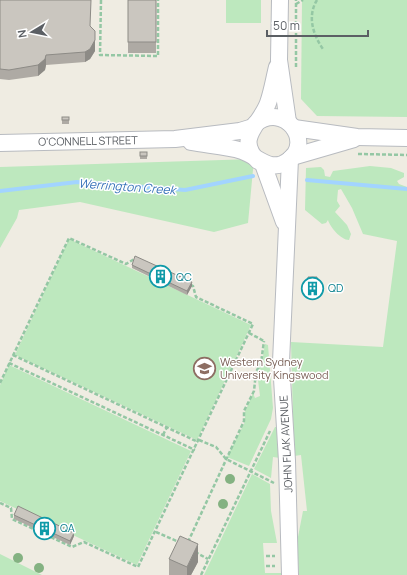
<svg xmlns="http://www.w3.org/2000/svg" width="407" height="575" font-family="Manrope,sans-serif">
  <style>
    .green { fill: #bde8be }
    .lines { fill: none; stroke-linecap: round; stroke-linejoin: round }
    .stream { stroke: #a2d4ff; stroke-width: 4 }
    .minor-casing { stroke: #b8bbc0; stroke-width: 18 }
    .path { stroke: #94c7a4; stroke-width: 2.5; stroke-dasharray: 4 2; stroke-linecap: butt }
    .minor { stroke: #fff; stroke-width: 16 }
    .tree { fill: #84b282 }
    .wall { fill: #aeaaa4 }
    .shaded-wall { fill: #8d8b86 }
    .building { fill: #cac6bf; stroke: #8d8b86 }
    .labels { text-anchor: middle; stroke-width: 3; stroke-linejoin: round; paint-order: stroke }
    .street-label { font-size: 11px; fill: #5b5f64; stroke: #fff }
    .culture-label { font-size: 11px; fill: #0d838f; stroke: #fff; text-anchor: start }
    .education-label { font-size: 11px; fill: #785e54; stroke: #fff; text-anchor: start }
    .water-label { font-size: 12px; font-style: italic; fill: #3773b9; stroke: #fff }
  </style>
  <rect width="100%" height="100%" fill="#efece2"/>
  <!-- green -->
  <g class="green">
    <rect x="226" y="0" width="35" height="23"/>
    <polygon points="302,0 407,0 407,117 317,116 301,99"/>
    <polygon points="254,159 248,223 214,232 80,202 19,210 17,218 0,248 0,167"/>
    <path d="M370 166 391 168 404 173V177L397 181 399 184 407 187V575H299L297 542 303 511H307L301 455 294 456 291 342 383 347 397 241 363 234 352 208 341 189 338 190 337 201 340 206 335 212 347 225 351 234 349 240C341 240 330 227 328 220L326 223 322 224 305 210 306 168 321 167 324 170 325 176 330 177 333 171Z"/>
    <polygon points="69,239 251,325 197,440 15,355"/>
    <polygon points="265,344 268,345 273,408 271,419 249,466 227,457 245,422 245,412 253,393 255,398 260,396 257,372 262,363"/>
    <polygon points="9,365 191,451 137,565 0,501 0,385"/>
    <polygon points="275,427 279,427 280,458 273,457 271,478 254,469"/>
    <polygon points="252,474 270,484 271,511 277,543 263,543 265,573 283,573 283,575 204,575"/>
    <polygon points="0,554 42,575 0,575"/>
  </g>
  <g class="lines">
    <!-- stream -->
    <g class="stream">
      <polyline points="307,180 407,189"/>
      <polyline points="0,191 77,182 185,190 253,176"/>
    </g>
    <defs>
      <g id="minor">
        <polyline points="280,0 279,60 288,122"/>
        <polyline points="294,128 357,137 407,138"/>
        <path d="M191 142C206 145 228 146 242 151 259 157 271 174 289 160 314 141 284 101 255 124"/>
        <polyline points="0,143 175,139 240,131 253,127"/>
        <polyline points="292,157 354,139"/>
        <polyline points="290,159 281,362 287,461 290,575"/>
        <path d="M258 161C235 138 260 125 268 103 272 92 274 79 277 67"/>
        <polyline points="263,164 284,222"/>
      </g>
    </defs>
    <!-- minor casing -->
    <use href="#minor" class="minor-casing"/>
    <!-- path -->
    <g class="path">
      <polyline points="101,0 100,55 158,56 158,0"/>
      <path d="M317 0C307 16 313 35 323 49"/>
      <polyline points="296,4 303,0"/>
      <polyline points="296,67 296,0"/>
      <polyline points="358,154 407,155"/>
      <polyline points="249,333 264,341"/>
      <polyline points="13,355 198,442"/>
      <polyline points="9,363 195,450"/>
      <polyline points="0,383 69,238 126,264 136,258"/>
      <polyline points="163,435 167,427"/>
      <polyline points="199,440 216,447 226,459 274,483"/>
      <polyline points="0,503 11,508 12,519 72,547 84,542 138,567 253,324 196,297 193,286 189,284"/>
      <polyline points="156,532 179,542"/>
      <polyline points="188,542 244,421 244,411 254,391 256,372 261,363 264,341"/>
      <polyline points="195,552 208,559"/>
      <polyline points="266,556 275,556"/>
      <polyline points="266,566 275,566"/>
      <polyline points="201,575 270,431"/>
    </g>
    <!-- minor -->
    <use href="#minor" class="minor"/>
  </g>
  <!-- trees -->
  <g class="tree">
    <circle cx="230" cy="479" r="5"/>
    <circle cx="223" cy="504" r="5"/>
    <circle cx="18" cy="558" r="5"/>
    <circle cx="39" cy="568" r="5"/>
  </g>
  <!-- wall -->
  <g class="wall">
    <polygon points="0,0 90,26 95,41 95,51 90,59 85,62 46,65 45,70 38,76 9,80 0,79"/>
    <rect x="128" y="0" width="28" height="53"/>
    <rect x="62" y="117" width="7" height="7"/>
    <rect x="140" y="152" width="7" height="7"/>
    <polygon points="132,265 192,286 187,295 132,268"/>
    <polygon points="308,277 317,277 316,296 308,295"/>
    <polygon points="14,515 74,536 70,545 14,519"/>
    <polygon points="169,559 198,562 191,575 169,575"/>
  </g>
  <!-- shaded-wall -->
  <g class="shaded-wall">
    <polygon points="95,31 95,51 90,59 85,62 85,52"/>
    <polygon points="46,55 46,65 45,70 38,76 38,65"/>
    <polygon points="192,282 192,286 187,295 187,291"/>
    <polygon points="74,533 74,536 70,545 70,541"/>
    <polygon points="198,544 198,562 191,575 187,575 187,567"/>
  </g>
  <!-- building -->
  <g class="building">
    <polygon points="0,0 91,0 90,26 95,31 95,40 90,49 85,52 46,55 45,59 38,65 9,70 0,69"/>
    <rect x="128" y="0" width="28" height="42"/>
    <rect x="62" y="117" width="7" height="3"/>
    <rect x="140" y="152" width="7" height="4"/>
    <polygon points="135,256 192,282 187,291 132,265"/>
    <polygon points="308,277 317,277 316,292 308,292"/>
    <polygon points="18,506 74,533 70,541 14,515"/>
    <polygon points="180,536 198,544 187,567 169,559"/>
  </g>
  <!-- icons -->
  <defs>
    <symbol id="building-ring" viewBox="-11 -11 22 22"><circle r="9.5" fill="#fff" stroke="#0f9aa8" stroke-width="1.5"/><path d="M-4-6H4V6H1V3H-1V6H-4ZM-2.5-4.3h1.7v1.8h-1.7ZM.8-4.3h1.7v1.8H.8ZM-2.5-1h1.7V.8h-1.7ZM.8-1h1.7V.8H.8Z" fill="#0f9aa8"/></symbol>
    <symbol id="university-ring" viewBox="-11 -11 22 22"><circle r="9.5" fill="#fff" stroke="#8d6e63" stroke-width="1.5"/><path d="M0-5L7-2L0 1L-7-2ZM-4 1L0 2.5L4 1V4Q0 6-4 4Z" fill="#8d6e63"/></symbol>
  </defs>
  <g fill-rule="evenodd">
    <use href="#building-ring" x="148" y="264" width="25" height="25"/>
    <use href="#building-ring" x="300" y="276" width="25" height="25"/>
    <use href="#university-ring" x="192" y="356" width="25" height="25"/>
    <use href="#building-ring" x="32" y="516" width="25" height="25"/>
  </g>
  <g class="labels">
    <!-- street labels -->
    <g class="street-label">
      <text transform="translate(88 141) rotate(-1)" y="4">O'CONNELL STREET</text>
      <text transform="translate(286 444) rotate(-93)" y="4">JOHN FLAK AVENUE</text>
    </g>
    <!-- culture labels -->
    <g class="culture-label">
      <text x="176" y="281">QC</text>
      <text x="328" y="292">QD</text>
      <text x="60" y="532">QA</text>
    </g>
    <!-- education labels -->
    <g class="education-label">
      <text x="220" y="366">Western Sydney<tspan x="220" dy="13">University Kingswood</tspan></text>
    </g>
    <!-- water labels -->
    <g class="water-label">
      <text transform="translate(127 187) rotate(4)" y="4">Werrington Creek</text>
    </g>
  </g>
  <!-- north arrow -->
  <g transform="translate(32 32) rotate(260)" stroke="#ffffff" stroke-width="3" paint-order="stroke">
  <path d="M0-3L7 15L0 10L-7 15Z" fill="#5b5f64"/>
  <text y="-6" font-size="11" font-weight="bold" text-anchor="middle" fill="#5b5f64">N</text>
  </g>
  <!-- scale -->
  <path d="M267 30v6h101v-6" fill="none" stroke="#5b5f64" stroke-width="2"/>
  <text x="273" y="30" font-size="12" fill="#5b5f64" stroke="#ffffff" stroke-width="3" paint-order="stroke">50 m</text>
</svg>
